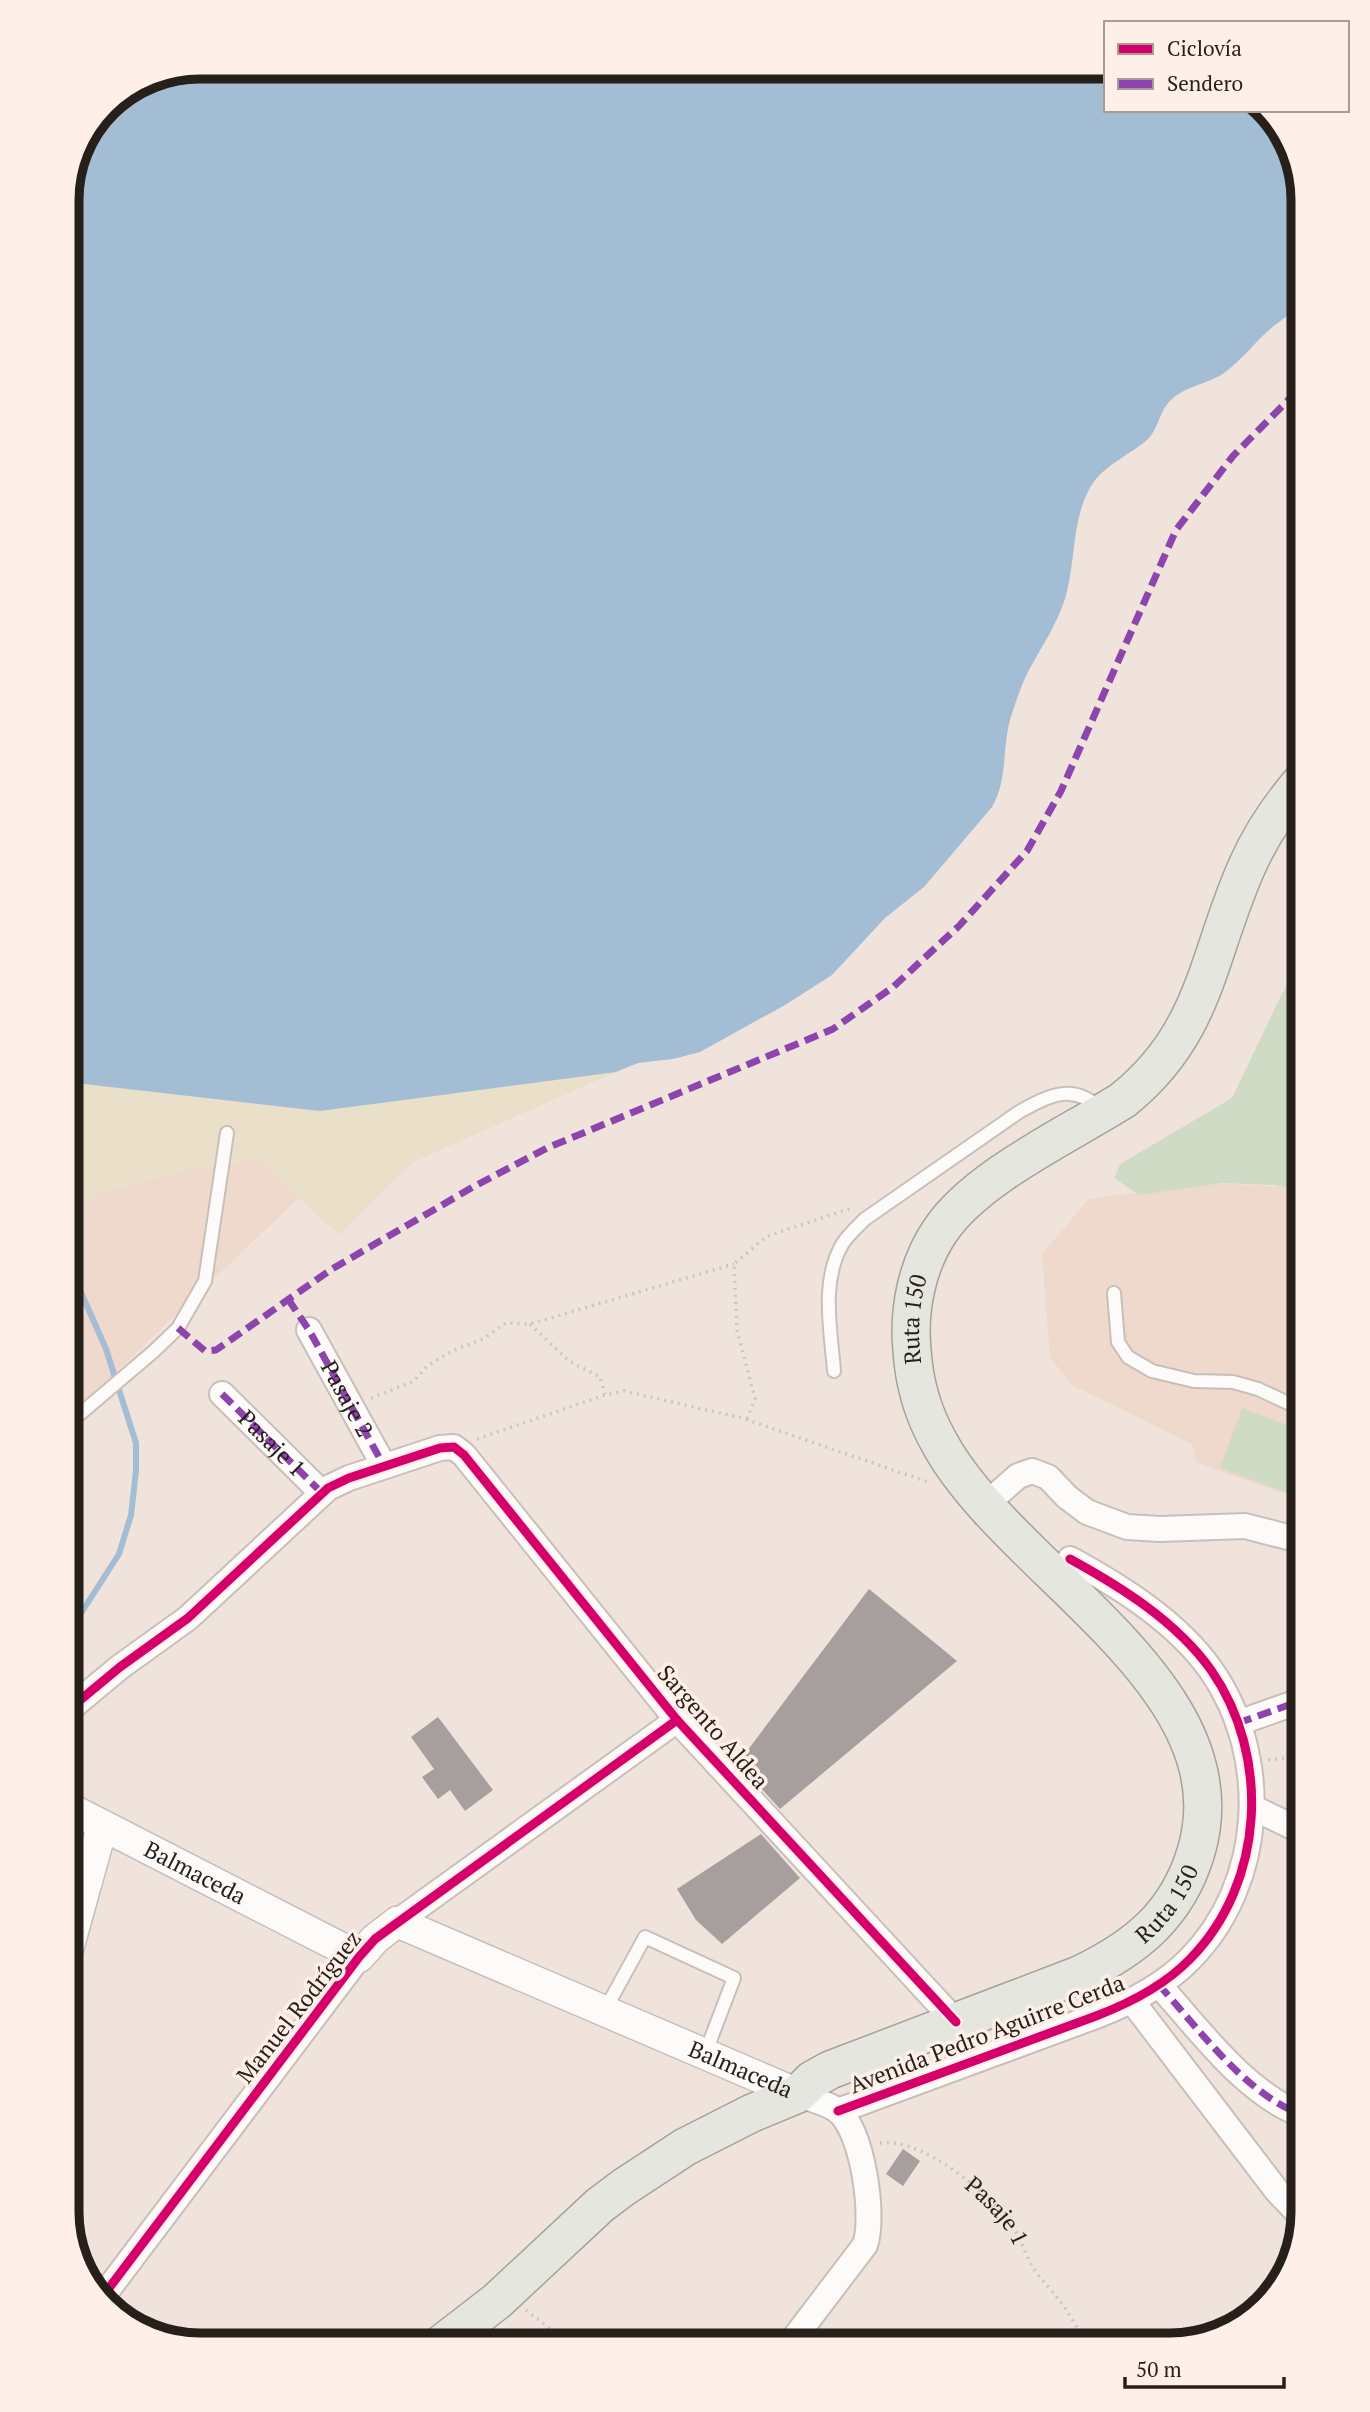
<svg xmlns="http://www.w3.org/2000/svg" width="1370" height="2412" font-family="'PT Serif',serif">
  <style>
    .built { fill: #efd8cc }
    .green { fill: #cfdbc5 }
    .sand { fill: #eadfc8 }
    .water { fill: #a3bdd5 }
    .lines { fill: none; stroke-linecap: round; stroke-linejoin: round }
    .stream { stroke: #a3bdd5; stroke-width: 6 }
    .building { fill: #a79e9e }
    .service-casing { stroke: #c9bfb9; stroke-width: 16 }
    .minor-casing { stroke: #c9bfb9; stroke-width: 28 }
    .tertiary-casing { stroke: #c9bfb9; stroke-width: 33 }
    .primary-casing { stroke: #a4a397; stroke-width: 40 }
    .path { stroke: #cac6c4; stroke-width: 3.5; stroke-dasharray: 2 5; stroke-linecap: butt }
    .service { stroke: #fdfbfa; stroke-width: 12 }
    .minor { stroke: #fdfbfa; stroke-width: 24 }
    .tertiary { stroke: #fdfbfa; stroke-width: 30 }
    .primary { stroke: #e6e6e1; stroke-width: 37 }
    .quiet { stroke: #8e44ad; stroke-width: 7; stroke-dasharray: 14 7; stroke-linecap: butt }
    .cycleway-casing { stroke: #fef0e8; stroke-width: 13 }
    .cycleway { stroke: #d6006c; stroke-width: 9 }
    .labels { text-anchor: middle; stroke-width: 7; stroke-linejoin: round; paint-order: stroke }
    .street-label { font-size: 23px; fill: #271f1a; stroke: #fef0e8 }
    .rim { fill: none; stroke: #271f1a; stroke-width: 9 }
  </style>
  <rect width="100%" height="100%" fill="#f0e3dc"/>
  <!-- built -->
  <g class="built">
    <polygon points="616,1072 333,1165 67,1419 67,1082 320,1111"/>
    <polygon points="1208,1183 1297,1187 1303,1193 1303,1500 1197,1463 1192,1444 1072,1385 1050,1357 1042,1254 1089,1199"/>
  </g>
  <!-- green -->
  <g class="green">
    <polygon points="1303,950 1303,1192 1275,1185 1222,1183 1139,1195 1114,1178 1120,1164 1232,1098"/>
    <polygon points="1242,1408 1303,1431 1303,1499 1220,1468"/>
  </g>
  <!-- sand -->
  <polygon class="sand" points="616,1072 413,1162 339,1235 258,1160 186,1171 103,1193 67,1215 67,1082 320,1111"/>
  <!-- water -->
  <path class="water" d="M200 67H1106V110H1262L1293 149 1303 200V303C1293 312 1281 320 1270 329 1254 343 1242 360 1224 373 1207 385 1183 386 1169 402 1159 413 1158 429 1148 439 1130 455 1104 465 1091 486 1071 520 1076 563 1065 599 1056 626 1042 646 1029 670 1021 685 1015 704 1010 720 1002 749 1008 779 992 807L924 887 885 918 832 975 785 1005 700 1052 673 1059 638 1063 616 1072 320 1111 67 1082V192L106 105 149 77Z"/>
  <g class="lines">
    <!-- stream -->
    <polyline class="stream" points="67,1635 119,1554 131,1515 136,1471 136,1443 106,1349 80,1290 67,1273"/>
  </g>
  <!-- building -->
  <g class="building">
    <polygon points="869,1589 957,1661 780,1809 738,1763"/>
    <polygon points="438,1717 493,1790 465,1811 450,1790 438,1799 422,1777 434,1769 411,1737"/>
    <polygon points="761,1834 800,1878 722,1944 696,1920 677,1889"/>
    <polygon points="903,2149 920,2161 903,2186 886,2174"/>
  </g>
  <g class="lines">
    <defs>
      <g id="service">
        <polyline points="1114,1293 1118,1342 1128,1357 1152,1371 1194,1381 1233,1382 1258,1389 1303,1410"/>
        <path d="M834 1371C831 1330 820 1281 843 1243 849 1234 858 1226 865 1219L1019 1112C1050 1095 1073 1082 1102 1110"/>
        <polyline points="67,1425 153,1352 178,1328 205,1281 227,1133"/>
        <polyline points="605,2010 645,1937 734,1978 705,2054"/>
      </g>
      <g id="minor">
        <polyline points="309,1330 384,1466"/>
        <polyline points="222,1394 322,1493"/>
        <polyline points="984,1506 1018,1476 1032,1471 1048,1477 1067,1497 1087,1512 1127,1527 1160,1529 1245,1526 1303,1541"/>
        <polyline points="67,1711 120,1667 188,1618 328,1488 349,1478 440,1448 454,1447 464,1455 677,1720 956,2022"/>
        <polyline points="1238,1723 1303,1700"/>
        <polyline points="1252,1807 1303,1832"/>
        <polyline points="397,1922 677,1720"/>
        <path d="M1159 1985C1199 2029 1246 2095 1303 2115"/>
        <polyline points="1132,2001 1277,2191 1303,2218"/>
        <path d="M838 2111 1096 2016C1130 2003 1164 1986 1190 1959 1265 1883 1271 1756 1211 1670 1176 1621 1121 1587 1070 1559"/>
        <polyline points="103,2296 359,1957"/>
        <path d="M789 2345 865 2245C875 2217 863 2131 838 2111 828 2103 810 2099 798 2094"/>
      </g>
      <g id="tertiary">
        <path id="s2" d="M67 1807 359 1957 375 1939 397 1922 798 2094"/>
        <polyline points="67,1953 102,1827"/>
      </g>
      <g id="primary">
        <path id="s3" d="M440 2345 497 2301 600 2205 624 2187 685 2147 752 2113 798 2094 812 2080 830 2070 1079 1975C1136 1948 1177 1915 1196 1852 1246 1685 1008 1571 939 1442 923 1414 914 1382 912 1350 908 1310 917 1265 940 1231 976 1177 1068 1135 1123 1100 1207 1033 1207 954 1248 864 1262 833 1281 805 1303 780"/>
      </g>
    </defs>
    <!-- service casing -->
    <use href="#service" class="service-casing"/>
    <!-- minor casing -->
    <use href="#minor" class="minor-casing"/>
    <!-- tertiary casing -->
    <use href="#tertiary" class="tertiary-casing"/>
    <!-- primary casing -->
    <use href="#primary" class="primary-casing"/>
    <!-- path -->
    <g class="path">
      <polyline points="530,1324 569,1361 600,1377 605,1394"/>
      <polyline points="371,1398 414,1381 427,1366 452,1351 483,1339 506,1323 530,1324 734,1264"/>
      <polyline points="747,1419 755,1399 737,1330 734,1264 767,1236 852,1208"/>
      <polyline points="477,1439 605,1395 624,1391 742,1418 931,1483"/>
      <polyline points="1268,1760 1303,1756"/>
      <path id="s1" d="M880 2143C922 2137 991 2194 1013 2227 1021 2239 1025 2253 1032 2266 1040 2279 1053 2291 1062 2304 1072 2317 1079 2332 1088 2345"/>
      <polyline points="526,2310 571,2345"/>
    </g>
    <!-- service -->
    <use href="#service" class="service"/>
    <!-- minor -->
    <use href="#minor" class="minor"/>
    <!-- tertiary -->
    <use href="#tertiary" class="tertiary"/>
    <!-- primary -->
    <use href="#primary" class="primary"/>
    <!-- quiet -->
    <g class="quiet">
      <path id="s4" d="M288 1299 309 1330 384 1466"/>
      <polyline points="178,1328 205,1351 216,1350 332,1269 473,1187 547,1148 833,1029 892,988 959,926 1027,851 1061,791 1176,530 1233,456 1303,385"/>
      <path id="s5" d="M222 1394 322 1493"/>
      <polyline points="1238,1723 1303,1700"/>
      <path d="M1159 1985C1199 2029 1246 2095 1303 2115"/>
    </g>
    <defs>
      <g id="cycleway">
        <polyline points="67,1711 120,1667 188,1618 328,1488 349,1478 440,1448 454,1447 464,1455 677,1720 956,2022"/>
        <path d="M838 2111 1096 2016C1130 2003 1164 1986 1190 1959 1265 1883 1271 1756 1211 1670 1176 1621 1121 1587 1070 1559"/>
        <polyline points="103,2296 359,1957 375,1939 677,1720"/>
      </g>
    </defs>
    <!-- cycleway casing -->
    <use href="#cycleway" class="cycleway-casing"/>
    <!-- cycleway -->
    <use href="#cycleway" class="cycleway"/>
  </g>
  <g class="labels">
    <!-- street labels -->
    <g class="street-label">
      <text dy="8" stroke="none"><textPath href="#s3" startOffset="1556">Ruta 150</textPath></text>
      <text dy="8" stroke="none"><textPath href="#s4" startOffset="116">Pasaje 2</textPath></text>
      <text dy="8" stroke="none"><textPath href="#s5" startOffset="70">Pasaje 1</textPath></text>
      <text transform="translate(713 1727) rotate(49)" y="8">Sargento Aldea</text>
      <text dy="8" stroke="none"><textPath href="#s2" startOffset="144">Balmaceda</textPath></text>
      <text dy="8" stroke="none"><textPath href="#s3" startOffset="863">Ruta 150</textPath></text>
      <text transform="translate(299 2007) rotate(-52)" y="8">Manuel Rodríguez</text>
      <text transform="translate(987 2034) rotate(-21)" y="8">Avenida Pedro Aguirre Cerda</text>
      <text dy="8" stroke="none"><textPath href="#s2" startOffset="754">Balmaceda</textPath></text>
      <text dy="8" stroke="none"><textPath href="#s1" startOffset="140">Pasaje 1</textPath></text>
    </g>
  </g>
  <!-- crop -->
  <path d="M0 0H1370V2412H0ZM200 79H1170A121 121 0 0 1 1291 200V2212A121 121 0 0 1 1170 2333H200A121 121 0 0 1 79 2212V200A121 121 0 0 1 200 79Z" fill="#fef0e8" fill-rule="evenodd"/>
  <path class="rim" d="M200 79H1170A121 121 0 0 1 1291 200V2212A121 121 0 0 1 1170 2333H200A121 121 0 0 1 79 2212V200A121 121 0 0 1 200 79Z"/>
  <!-- legend -->
  <rect x="1104" y="21" width="245" height="91" fill="#fef0e8" stroke="#a89c96" stroke-width="2"/>
  <rect x="1118" y="44" width="35" height="10" fill="#d6006c" stroke="#a89c96" stroke-width="2"/>
  <text x="1167" y="56" font-size="21" fill="#271f1a">Ciclovía</text>
  <rect x="1118" y="79" width="35" height="10" fill="#8e44ad" stroke="#a89c96" stroke-width="2"/>
  <text x="1167" y="91" font-size="21" fill="#271f1a">Sendero</text>
  <!-- scale -->
  <path d="M1125 2377v10h159v-10" fill="none" stroke="#271f1a" stroke-width="3.5"/>
  <text x="1136" y="2377" font-size="21" fill="#271f1a" stroke="#fef0e8" stroke-width="5" paint-order="stroke">50 m</text>
</svg>
